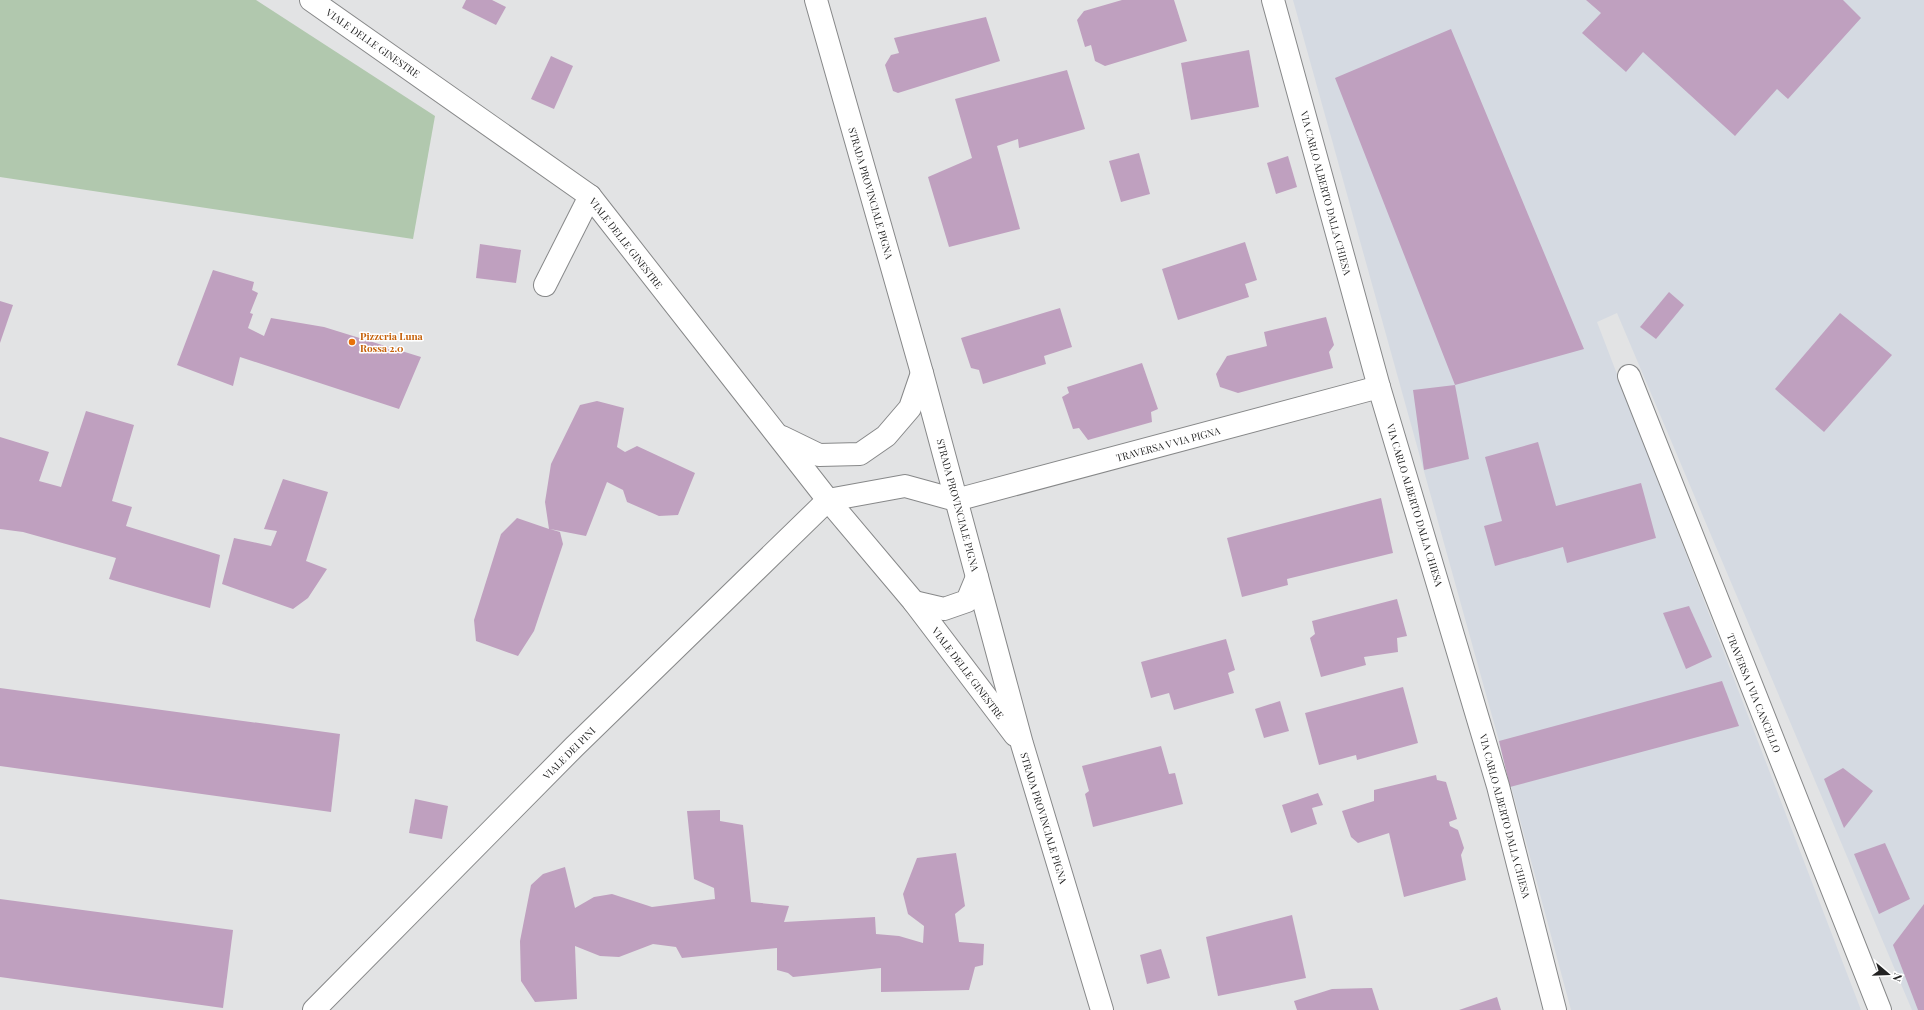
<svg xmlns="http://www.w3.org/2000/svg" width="1924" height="1010" font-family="'Playfair Display',serif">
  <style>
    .built { fill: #d5dae2 }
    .green { fill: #b1c8ae }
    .building { fill: #bfa0bf }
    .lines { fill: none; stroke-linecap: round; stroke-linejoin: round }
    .street-casing { stroke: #878889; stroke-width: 24 }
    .street { stroke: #fff; stroke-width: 22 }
    .food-dot { fill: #e8710a; stroke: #fff; stroke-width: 1.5 }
    .labels { text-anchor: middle; stroke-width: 3; stroke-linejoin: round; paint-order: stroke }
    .street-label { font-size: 10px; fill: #232323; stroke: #fff }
    .food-label { font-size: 10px; font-weight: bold; fill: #c56008; stroke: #fff; text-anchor: start }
  </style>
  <rect width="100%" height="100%" fill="#e2e3e4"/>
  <!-- built -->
  <polygon class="built" points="1293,0 1924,0 1924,1010 1912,1010 1617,313 1597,322 1861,1010 1571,1010 1499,741"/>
  <!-- green -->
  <polygon class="green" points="0,0 256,0 435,116 413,239 0,177"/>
  <!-- building -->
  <g class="building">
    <polygon points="466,0 492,0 506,7 496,25 462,8"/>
    <polygon points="1122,0 1174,0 1187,41 1105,66 1095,61 1091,45 1085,47 1077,20 1084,11"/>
    <polygon points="1586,0 1843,0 1861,18 1788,99 1777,89 1735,136 1643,52 1626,72 1582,33 1601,13"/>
    <polygon points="986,17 1000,61 898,93 893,91 885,65 891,55 899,53 894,38"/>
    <polygon points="1451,29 1584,349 1455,385 1469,459 1424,470 1413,390 1455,385 1335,78"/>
    <polygon points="1249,50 1259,107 1191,120 1181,63"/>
    <polygon points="551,56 573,66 554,109 531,99"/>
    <polygon points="1067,70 1085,129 1019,148 1018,139 997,146 1020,229 949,247 928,177 972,158 955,99"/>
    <polygon points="1139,153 1150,194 1121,202 1109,161"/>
    <polygon points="1288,156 1297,187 1276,194 1267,163"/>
    <polygon points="1245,242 1257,280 1245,284 1249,297 1178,320 1162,269"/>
    <polygon points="480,244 521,250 516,283 476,278"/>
    <polygon points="213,270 254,282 252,290 258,293 250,313 253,314 248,328 264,336 271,318 324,327 421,357 399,409 240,357 233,386 177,365"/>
    <polygon points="1669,292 1684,305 1656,339 1640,327"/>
    <polygon points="0,301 13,305 0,343"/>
    <polygon points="1060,308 1072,347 1044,356 1046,364 983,384 979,370 971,368 961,338"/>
    <polygon points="1840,313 1892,355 1824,432 1775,389"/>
    <polygon points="1326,317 1334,345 1329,352 1333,368 1238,393 1220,387 1216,374 1227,356 1267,346 1264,332"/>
    <polygon points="1142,363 1158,409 1151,412 1152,422 1088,440 1079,428 1073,429 1062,397 1069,393 1067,387"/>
    <polygon points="597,401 624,408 617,447 625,452 637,446 695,473 678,515 659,516 627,502 623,490 607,482 586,536 550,529 560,532 563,544 534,631 518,656 476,641 474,620 501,534 517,518 549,529 545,502 551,464 580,405"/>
    <polygon points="86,411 134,425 112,501 132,507 126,526 220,555 210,608 109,579 116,558 23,532 0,529 0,437 49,452 39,481 61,487"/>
    <polygon points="1538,442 1556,506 1641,483 1656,538 1567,563 1563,547 1495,566 1484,526 1502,521 1485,457"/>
    <polygon points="283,479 328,492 306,561 327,569 308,598 293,609 222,584 234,538 271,546 277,531 264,529"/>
    <polygon points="1381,498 1393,553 1287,579 1288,585 1242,597 1227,538"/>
    <polygon points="1397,599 1407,636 1397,638 1398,652 1364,657 1366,665 1321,677 1310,638 1315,634 1312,621"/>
    <polygon points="1689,606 1712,657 1686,669 1663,613"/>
    <polygon points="1226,639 1235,670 1228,673 1234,693 1174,710 1169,693 1151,698 1141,662"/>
    <polygon points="1722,681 1739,726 1510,787 1499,741"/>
    <polygon points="1403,687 1418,743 1357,760 1356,755 1319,765 1305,713"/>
    <polygon points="0,688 340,734 331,812 0,766"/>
    <polygon points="1280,701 1289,731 1264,738 1255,709"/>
    <polygon points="1161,746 1169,774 1175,773 1183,804 1093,827 1085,794 1089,791 1082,766"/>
    <polygon points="1843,768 1873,791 1844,828 1824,779"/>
    <polygon points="1436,775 1437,780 1446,782 1457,819 1449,822 1450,826 1458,830 1464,848 1461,855 1466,880 1404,897 1389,833 1358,843 1351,837 1342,811 1374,801 1374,790"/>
    <polygon points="1318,793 1323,805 1312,808 1317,824 1291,833 1282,805"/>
    <polygon points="415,799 448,806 442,839 409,833"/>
    <polygon points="720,810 720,821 743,825 751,902 789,906 784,922 875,917 876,934 899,936 923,943 924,926 908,914 903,894 917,858 956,853 965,906 955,914 959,942 984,944 983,965 975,967 969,990 881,992 881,968 793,977 788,973 777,970 777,948 682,958 676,947 653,944 619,957 600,956 575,946 577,999 535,1002 521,981 520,941 531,885 543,874 565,867 575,908 594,897 612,894 652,907 715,899 714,888 694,879 687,811"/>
    <polygon points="1885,843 1910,899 1879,914 1854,854"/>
    <polygon points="0,899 233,930 223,1008 0,977"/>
    <polygon points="1924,904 1924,1010 1918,1010 1893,945"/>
    <polygon points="1292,915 1306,978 1218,996 1206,937"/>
    <polygon points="1161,949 1170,978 1147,984 1140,955"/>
    <polygon points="1372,988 1379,1010 1297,1010 1294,1001 1332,989"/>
    <polygon points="1497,997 1501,1010 1459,1010"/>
  </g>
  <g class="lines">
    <defs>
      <g id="street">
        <polyline points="311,0 590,196 828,500 914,602 1015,735"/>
        <polyline points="816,0 922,373 1022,744 1102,1010"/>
        <polyline points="1273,0 1379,387 1498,786 1555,1010"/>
        <polyline points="545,285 590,196"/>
        <polyline points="1629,376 1880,1010"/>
        <polyline points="782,437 819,455 860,454 886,436 910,408 922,373"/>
        <polyline points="828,500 905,486 956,500"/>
        <polyline points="956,500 1379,387"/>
        <polyline points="914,602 944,609 967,601 977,577"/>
        <polyline points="314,1010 574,747 828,500"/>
      </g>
    </defs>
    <!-- street casing -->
    <use href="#street" class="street-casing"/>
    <!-- street -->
    <use href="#street" class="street"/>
  </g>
  <!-- markers -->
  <circle class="food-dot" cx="352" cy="342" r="4"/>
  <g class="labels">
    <!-- street labels -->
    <g class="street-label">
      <text transform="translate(373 43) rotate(35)" y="4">VIALE DELLE GINESTRE</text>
      <text transform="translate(871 193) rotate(74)" y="4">STRADA PROVINCIALE PIGNA</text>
      <text transform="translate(1326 193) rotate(75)" y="4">VIA CARLO ALBERTO DALLA CHIESA</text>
      <text transform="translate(626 243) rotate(52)" y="4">VIALE DELLE GINESTRE</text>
      <text transform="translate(1168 444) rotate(-15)" y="4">TRAVERSA V VIA PIGNA</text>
      <text transform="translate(958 505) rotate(75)" y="4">STRADA PROVINCIALE PIGNA</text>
      <text transform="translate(1415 505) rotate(73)" y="4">VIA CARLO ALBERTO DALLA CHIESA</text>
      <text transform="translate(968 673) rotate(53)" y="4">VIALE DELLE GINESTRE</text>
      <text transform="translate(1754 693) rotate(68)" y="4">TRAVERSA I VIA CANCELLO</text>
      <text transform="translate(569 753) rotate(-45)" y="4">VIALE DEI PINI</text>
      <text transform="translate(1505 816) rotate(75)" y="4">VIA CARLO ALBERTO DALLA CHIESA</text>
      <text transform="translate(1044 818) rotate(73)" y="4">STRADA PROVINCIALE PIGNA</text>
    </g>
    <!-- food labels -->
    <g class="food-label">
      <text x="360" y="340">Pizzeria Luna<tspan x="360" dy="12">Rossa 2.0</tspan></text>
    </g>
  </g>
  <!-- north arrow -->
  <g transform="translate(1888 974) rotate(109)" stroke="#ffffff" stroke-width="3" paint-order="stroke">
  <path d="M0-3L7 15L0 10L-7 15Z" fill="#232323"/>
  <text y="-6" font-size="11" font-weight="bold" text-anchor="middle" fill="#232323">N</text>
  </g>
</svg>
